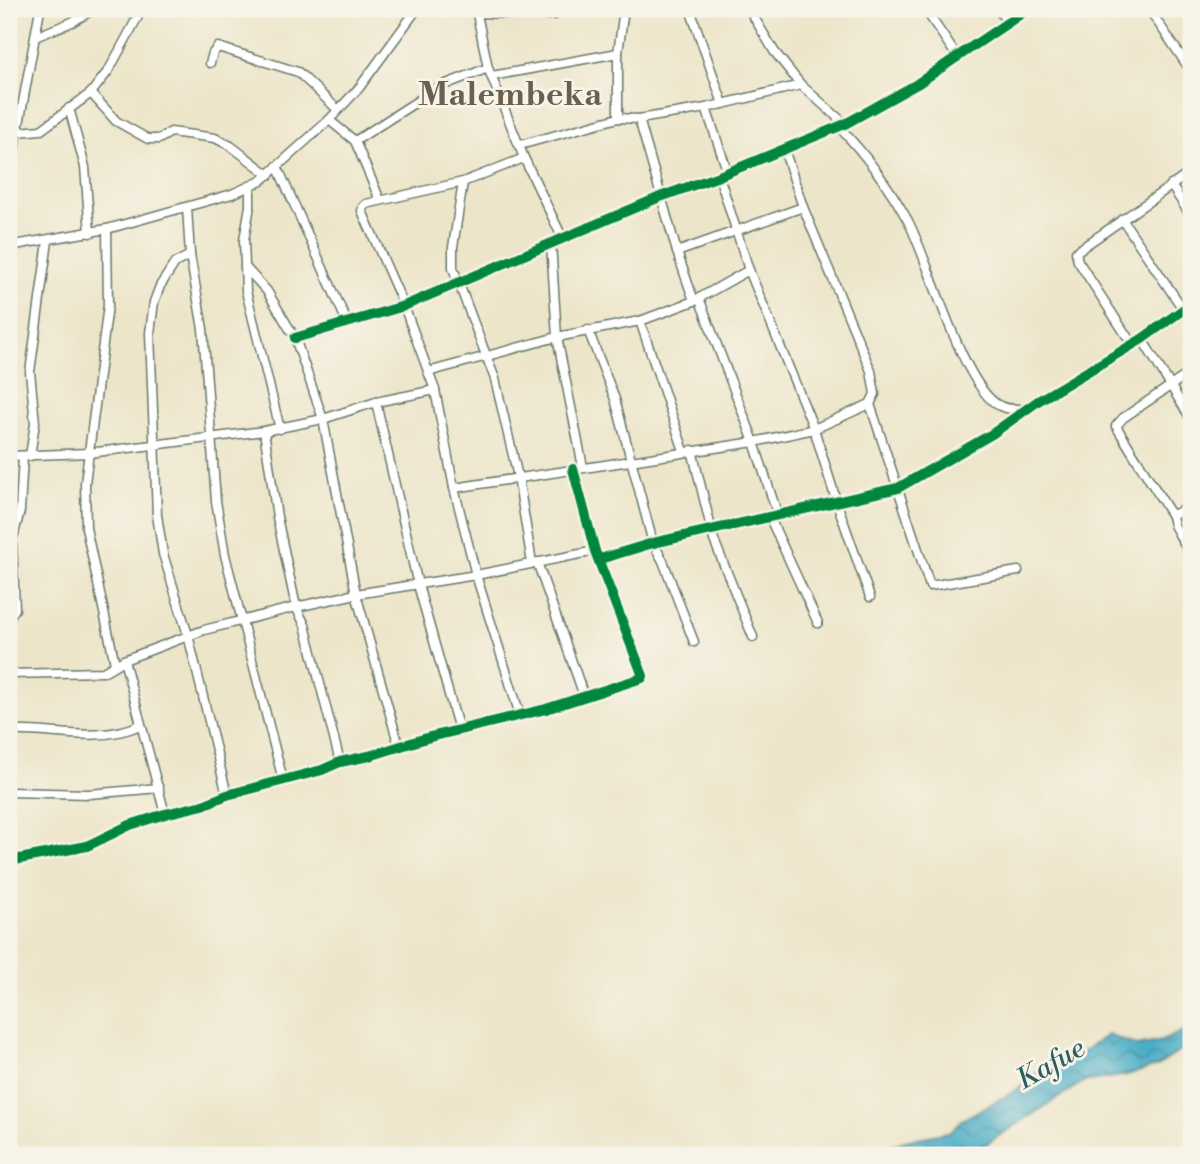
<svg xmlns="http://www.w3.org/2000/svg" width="1200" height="1164" font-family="'Libre Bodoni',serif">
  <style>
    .water { fill: url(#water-waves); stroke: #34757e; stroke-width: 2 }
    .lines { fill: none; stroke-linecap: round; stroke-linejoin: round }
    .street-casing { stroke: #677868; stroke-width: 11 }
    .street { stroke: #fff; stroke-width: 8 }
    .cycleway-casing { stroke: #f7f3e8; stroke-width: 15 }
    .cycleway { stroke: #00873e; stroke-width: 10 }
    .labels { text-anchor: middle; stroke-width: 6; stroke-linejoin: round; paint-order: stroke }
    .water-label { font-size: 28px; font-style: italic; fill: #2b5f60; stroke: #f7f3e8 }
    .district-label { font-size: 33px; font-weight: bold; fill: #69604e; stroke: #f7f3e8 }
  </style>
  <defs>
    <pattern id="water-waves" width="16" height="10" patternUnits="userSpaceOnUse" patternTransform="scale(1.75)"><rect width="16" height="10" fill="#48adc7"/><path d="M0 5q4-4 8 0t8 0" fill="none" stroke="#3b8ea2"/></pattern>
  </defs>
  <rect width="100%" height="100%" fill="#f7f3e8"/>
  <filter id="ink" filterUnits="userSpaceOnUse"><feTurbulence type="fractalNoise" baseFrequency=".0143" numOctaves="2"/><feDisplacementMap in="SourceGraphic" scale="14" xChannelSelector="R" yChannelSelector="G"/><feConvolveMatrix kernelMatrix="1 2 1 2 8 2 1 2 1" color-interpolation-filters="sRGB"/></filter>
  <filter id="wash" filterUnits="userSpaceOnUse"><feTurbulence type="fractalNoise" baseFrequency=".00686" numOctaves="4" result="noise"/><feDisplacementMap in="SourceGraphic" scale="28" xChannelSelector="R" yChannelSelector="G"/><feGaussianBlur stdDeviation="1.57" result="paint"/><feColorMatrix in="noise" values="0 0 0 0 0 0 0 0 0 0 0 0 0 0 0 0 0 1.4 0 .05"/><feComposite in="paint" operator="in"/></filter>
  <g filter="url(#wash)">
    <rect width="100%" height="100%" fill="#ede5c9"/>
    <!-- water -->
    <path class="water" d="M1191 1027V1044L1157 1066 1128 1075 1083 1082 969 1155H878C897 1137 928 1138 952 1131L960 1121 1016 1090 1036 1073 1059 1067 1108 1035 1138 1046 1162 1041Z"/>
  </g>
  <g filter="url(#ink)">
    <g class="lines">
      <defs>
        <g id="street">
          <polyline points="476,9 488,68 524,158 562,237"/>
          <polyline points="690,9 723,104"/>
          <polyline points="749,9 774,51 801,85 845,124"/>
          <polyline points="925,9 958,58"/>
          <polyline points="998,9 1008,23"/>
          <polyline points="1149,9 1191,71"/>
          <polyline points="478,13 554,15"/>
          <polyline points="35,37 72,22 94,9"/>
          <polyline points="210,63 213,53 218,47 298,72 337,109"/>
          <polyline points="492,76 618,53"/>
          <polyline points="91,93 116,121 148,139 159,139 171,132 215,138 231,146 269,175"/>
          <polyline points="69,108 85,167 90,233"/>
          <polyline points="706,108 728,173"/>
          <polyline points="618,118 618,53 624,9"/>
          <polyline points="639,119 677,252 694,301"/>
          <polyline points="329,120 355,141 380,200"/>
          <path d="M838 126C866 155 889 186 908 221 929 260 963 389 1000 406 1008 410 1017 409 1026 409"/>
          <polyline points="18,132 41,130 91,93 109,70 142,9"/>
          <polyline points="355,141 441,86 488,68"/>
          <polyline points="520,145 618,118 639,119 706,108 801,85"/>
          <polyline points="277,166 347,322"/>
          <polyline points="719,176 749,270 814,429 837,503 870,597"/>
          <polyline points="9,179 40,9"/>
          <polyline points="463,182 453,247 453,268 495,379 518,477 532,563"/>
          <polyline points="1171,185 1191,216"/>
          <polyline points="250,186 250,206 244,240 246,291 280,429"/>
          <polyline points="187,207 190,255 203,329 216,501 225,555 283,780"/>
          <polyline points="1122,219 1183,309"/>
          <polyline points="107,229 108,305 85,483 86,528 115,664"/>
          <polyline points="551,243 557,337 583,467"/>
          <polyline points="9,246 107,229 232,194 261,181 329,120 359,88 417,9"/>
          <polyline points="677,252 803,207"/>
          <polyline points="190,255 175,263 160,286 154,302 150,333 157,515 163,554 188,635 227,795"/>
          <polyline points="245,267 267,291 295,338 323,419 356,594 399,746"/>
          <polyline points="699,298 754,442 777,513"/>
          <polyline points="640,321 684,451"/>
          <polyline points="588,330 615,399 653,543 663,561 694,642"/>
          <polyline points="295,338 404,306 660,197 719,176 845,124 917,84 1028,9"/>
          <polyline points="1142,339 1191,419"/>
          <polyline points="1132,344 1078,261 1076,252 1191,172"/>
          <polyline points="428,372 557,337 640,321 694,301 749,270"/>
          <polyline points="376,402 418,585 459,730"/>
          <polyline points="870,404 930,586 1018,571"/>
          <polyline points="264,431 277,517 296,607 305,625 340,762"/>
          <polyline points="692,450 714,540 753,637"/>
          <polyline points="9,456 89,453 264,431 323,419 376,402 435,390"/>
          <polyline points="30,456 35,423 30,372 48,241"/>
          <polyline points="454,488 754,442 814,429 870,404 875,394 871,371 803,207 784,149"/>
          <polyline points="1191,505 1172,516 1174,525 1191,556"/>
          <polyline points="769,516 818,623"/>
          <polyline points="1172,516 1116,426 1123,418 1191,372"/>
          <polyline points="600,559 653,543 898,488 992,434 1038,401 1142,339 1191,304"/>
          <polyline points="537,562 584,696"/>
          <polyline points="9,617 15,609 12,541 20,511 23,456"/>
          <polyline points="124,660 165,814"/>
          <polyline points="9,674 103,672 124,660 204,630 296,607 356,594 476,575 595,551"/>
          <polyline points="520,715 476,575 454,488 435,390 404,306 362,211 363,207 366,204 463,182 524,158"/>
          <path d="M9 731C53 729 98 744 140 725"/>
          <polyline points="9,792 89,794 159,788"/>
          <polyline points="9,861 87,846 130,825 165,814 203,805 227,795 322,770 340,762 369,756 430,737 546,709 642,678 643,676 595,551 573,469"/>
        </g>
      </defs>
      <!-- street casing -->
      <use href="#street" class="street-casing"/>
      <!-- street -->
      <use href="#street" class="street"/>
      <defs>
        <g id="cycleway">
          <polyline points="295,338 404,306 660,197 719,176 845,124 917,84 1028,9"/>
          <polyline points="600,559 653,543 898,488 992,434 1038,401 1142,339 1191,304"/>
          <polyline points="9,861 87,846 130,825 165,814 203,805 227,795 322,770 340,762 369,756 430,737 546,709 642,678 643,676 595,551 573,469"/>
        </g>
      </defs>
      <!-- cycleway casing -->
      <use href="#cycleway" class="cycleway-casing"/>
      <!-- cycleway -->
      <use href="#cycleway" class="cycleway"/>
    </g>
  </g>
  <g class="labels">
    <!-- water labels -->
    <g class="water-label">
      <text transform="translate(1050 1063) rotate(-30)" y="10">Kafue</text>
    </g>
    <!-- district labels -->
    <g class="district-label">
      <text x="510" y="105">Malembeka</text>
    </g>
  </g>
  <!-- margin -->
  <rect width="1200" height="1164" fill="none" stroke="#f7f3e8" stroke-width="35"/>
</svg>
